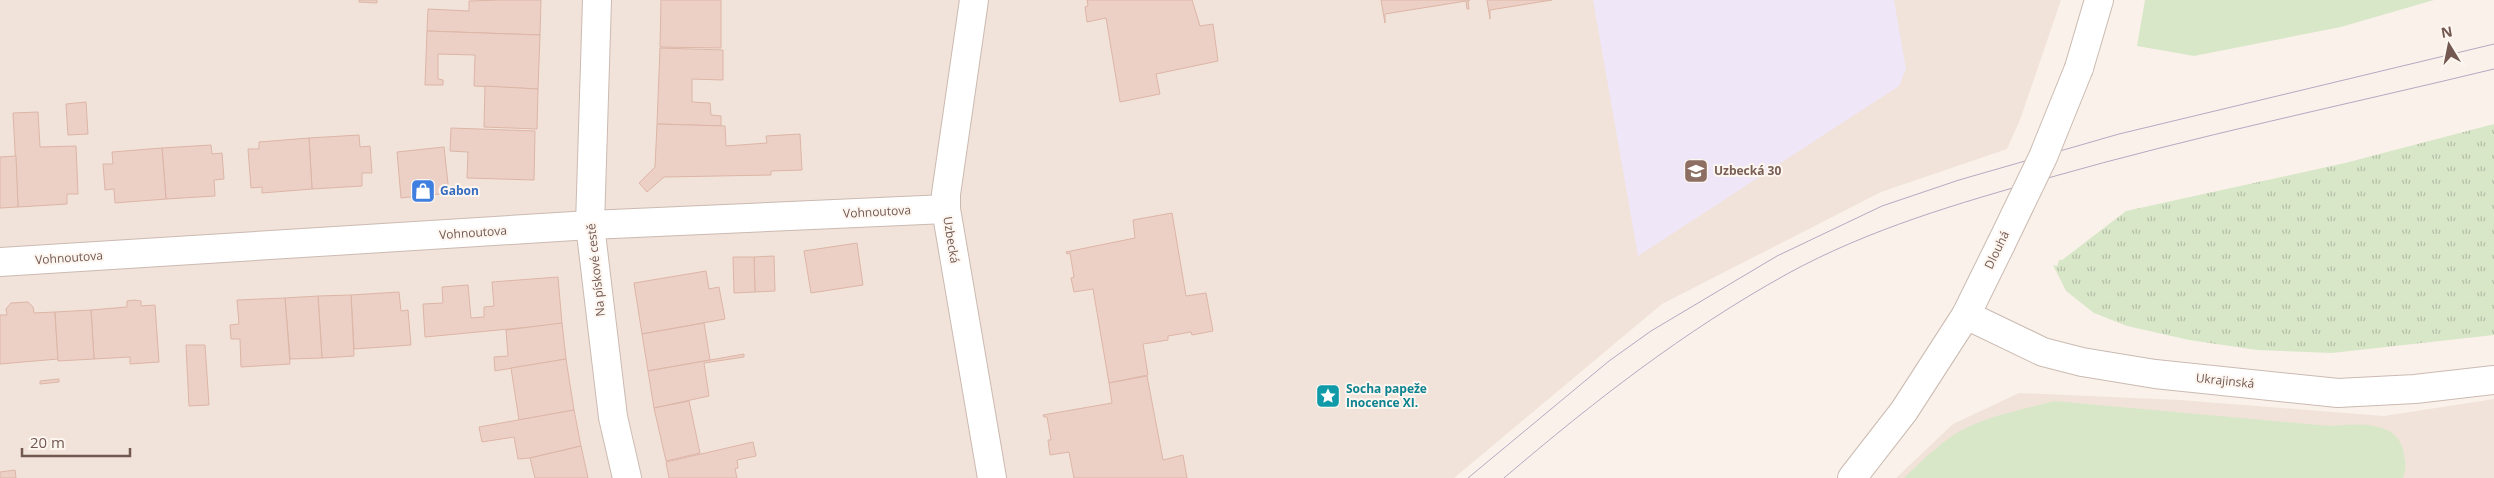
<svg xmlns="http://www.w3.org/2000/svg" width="2494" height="478" font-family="'Open Sans',sans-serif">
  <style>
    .residential { fill: #f1e3d9 }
    .education { fill: #efe6f7 }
    .grass { fill: #d9e7c9 }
    .park { fill: url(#park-tufts) }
    .building { fill: #ecd0c5; stroke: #ddb5a7 }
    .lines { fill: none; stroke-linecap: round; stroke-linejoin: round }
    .minor-casing { stroke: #cbbab1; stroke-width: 30 }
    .tertiary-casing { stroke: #cbbab1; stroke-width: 30 }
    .minor { stroke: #fff; stroke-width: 28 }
    .tertiary { stroke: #fff; stroke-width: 28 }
    .tram { stroke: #b4a9c3; stroke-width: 1 }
    .tertiary-bridge-casing { stroke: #cbbab1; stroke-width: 30; stroke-linecap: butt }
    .tertiary-bridge { stroke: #fff; stroke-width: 28 }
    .labels { text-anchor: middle; stroke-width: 4; stroke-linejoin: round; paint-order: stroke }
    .education-label { font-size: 12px; font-weight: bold; fill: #785e54; stroke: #fdf6f0; text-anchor: start }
    .shop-label { font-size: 12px; font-weight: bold; fill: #366cbe; stroke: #fdf6f0; text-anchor: start }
    .street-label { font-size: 12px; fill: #725850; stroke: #fdf6f0 }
    .culture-label { font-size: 12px; font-weight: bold; fill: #0d838f; stroke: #fdf6f0; text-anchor: start }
  </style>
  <defs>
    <pattern id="park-tufts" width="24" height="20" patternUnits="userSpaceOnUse" patternTransform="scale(1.25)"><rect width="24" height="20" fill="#d9e7c9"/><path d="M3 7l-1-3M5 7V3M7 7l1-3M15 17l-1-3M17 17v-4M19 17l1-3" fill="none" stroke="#b4bea6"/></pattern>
  </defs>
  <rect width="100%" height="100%" fill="#faf2ea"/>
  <!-- residential -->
  <g class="residential">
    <polygon points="0,0 2061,0 2020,120 2007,149 1881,192 1662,304 1454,478 0,478"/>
    <polygon points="2019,393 2180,400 2384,416 2494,399 2494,478 1896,478 1953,424"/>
  </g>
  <!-- education -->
  <polygon class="education" points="1593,0 1894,0 1906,69 1899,86 1638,256"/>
  <!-- grass -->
  <g class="grass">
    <polygon points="2145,0 2434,0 2341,27 2194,56 2137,46"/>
    <path d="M2054 401 2330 426C2356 424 2400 419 2404 455 2406 464 2406 470 2403 478H1904C1923 460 1944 438 1968 427 1995 414 2025 409 2054 401Z"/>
  </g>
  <!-- park -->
  <polygon class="park" points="2494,124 2494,335 2332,353 2257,350 2189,340 2127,326 2094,313 2066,291 2053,265 2057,266 2059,260 2062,260 2126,211 2345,163"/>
  <!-- building -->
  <g class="building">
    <polygon points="359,0 377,0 377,3 359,2"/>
    <polygon points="500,0 541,0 540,35 427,31 428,9 469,11 469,1"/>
    <polygon points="661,0 721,0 721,48 660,47"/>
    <polygon points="1087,0 1192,0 1200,26 1213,24 1218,61 1156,74 1160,94 1120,102 1106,18 1087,22 1085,7 1088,6"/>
    <polygon points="1381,0 1470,0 1468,0 1469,9 1467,9 1466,1 1385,14 1385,23"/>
    <polygon points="1487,0 1552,0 1490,10 1490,19"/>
    <polygon points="427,31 540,35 538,89 474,86 475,55 438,54 438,79 443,80 443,85 425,85"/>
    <polygon points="660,48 723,50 723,80 692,79 692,102 710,103 711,115 721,116 721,126 657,124"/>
    <polygon points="485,86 538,89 537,129 484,127"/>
    <polygon points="86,102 88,134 68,135 66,104"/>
    <polygon points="38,112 40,147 76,146 78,194 67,194 67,204 18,207 13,113"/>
    <polygon points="657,124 725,126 726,146 767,143 766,136 800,134 802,170 771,171 771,175 664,177 647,192 639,183 655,167"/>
    <polygon points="451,128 535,131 534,180 467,178 468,152 450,151"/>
    <polygon points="359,135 360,147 370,146 372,173 362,173 362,186 312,189 309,138"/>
    <polygon points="309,138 312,189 262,193 262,187 251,188 248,149 259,149 259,142"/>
    <polygon points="211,145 212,154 222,153 224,179 214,180 215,196 166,199 162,148"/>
    <polygon points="444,147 449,193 401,198 397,152"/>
    <polygon points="162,148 166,199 115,203 114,189 105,190 103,164 113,164 112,152"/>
    <polygon points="16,156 18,207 0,208 0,157"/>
    <polygon points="1172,213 1186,296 1206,293 1213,331 1192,335 1191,332 1168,336 1168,340 1143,344 1148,375 1109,383 1093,289 1074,292 1071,278 1074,277 1070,253 1067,254 1066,252 1135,238 1133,220"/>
    <polygon points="857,243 863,285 811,293 804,251"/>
    <polygon points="774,256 775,291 755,292 754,257"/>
    <polygon points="733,257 754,257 755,292 734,293"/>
    <polygon points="706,271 709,289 719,287 725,319 642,334 634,283"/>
    <polygon points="558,277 562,324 425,337 423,304 443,303 442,287 468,285 471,318 484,317 484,307 494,306 492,282"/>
    <polygon points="399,292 401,311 408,310 411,345 354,349 351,295"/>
    <polygon points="351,295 354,356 322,358 318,296"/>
    <polygon points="318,296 322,358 290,359 285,298"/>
    <polygon points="285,298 290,364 241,367 240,339 231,339 230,325 239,324 237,300"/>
    <polygon points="134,300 141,301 141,306 155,305 159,362 130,364 130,357 94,359 91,310 127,307 127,301"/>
    <polygon points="28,302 33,307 34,313 55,312 58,359 0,364 0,315 7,315 6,309 11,303"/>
    <polygon points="91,310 94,359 58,361 55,312"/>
    <polygon points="562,323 566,359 495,371 494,357 508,356 506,330"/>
    <polygon points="704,323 710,360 648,371 642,334"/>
    <polygon points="186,345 205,345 209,405 189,406"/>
    <polygon points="744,354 744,357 704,363 709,396 654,408 648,371"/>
    <polygon points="566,359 574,410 519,420 511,368"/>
    <polygon points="1147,376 1163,460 1183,455 1187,478 1074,478 1069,452 1050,455 1048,440 1051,440 1047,417 1044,417 1043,415 1112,403 1109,383"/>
    <polygon points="59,379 59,382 40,384 40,381"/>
    <polygon points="689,401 700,453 666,461 654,408"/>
    <polygon points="574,410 581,446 530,458 518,459 514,437 482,442 479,427"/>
    <polygon points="753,442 756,456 737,460 738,468 735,469 737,478 669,478 666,462"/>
    <polygon points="581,446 588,478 535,478 530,458"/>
    <polygon points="15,470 16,478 0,478 0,472"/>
  </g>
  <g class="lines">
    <defs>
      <g id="minor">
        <polyline points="597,0 590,225 613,417 627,478"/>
        <polyline points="974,0 946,194 946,209 992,478"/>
        <polyline points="0,262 590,225 946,209"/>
      </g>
      <g id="tertiary">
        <polyline points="2079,68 2099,0"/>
        <polyline points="1966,315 2043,352 2082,362 2155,374 2338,393 2415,389 2494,380"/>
        <polyline points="1852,478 1904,411 1966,315 2001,244"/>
      </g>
    </defs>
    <!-- minor casing -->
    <use href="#minor" class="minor-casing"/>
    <!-- tertiary casing -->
    <use href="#tertiary" class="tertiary-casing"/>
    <!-- minor -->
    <use href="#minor" class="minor"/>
    <!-- tertiary -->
    <use href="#tertiary" class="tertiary"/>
    <!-- tram -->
    <g class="tram">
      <polyline points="1468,478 1609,361 1651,331 1777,256 1882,206 1959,180 2119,134 2494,44"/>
      <path d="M1504 478C1593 402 1684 331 1787 274 1869 229 1959 203 2048 178 2195 136 2345 105 2494 69"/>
    </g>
    <defs>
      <polyline id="tertiary-bridge" points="2001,244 2043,157 2079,68"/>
    </defs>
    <!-- tertiary-bridge casing -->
    <use href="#tertiary-bridge" class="tertiary-bridge-casing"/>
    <!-- tertiary-bridge -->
    <use href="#tertiary-bridge" class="tertiary-bridge"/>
  </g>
  <!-- icons -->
  <defs>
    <symbol id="school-square" viewBox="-11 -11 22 22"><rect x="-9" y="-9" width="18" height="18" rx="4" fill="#8d6e63" stroke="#fdf6f0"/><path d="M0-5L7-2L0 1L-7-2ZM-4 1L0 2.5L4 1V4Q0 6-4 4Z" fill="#fff"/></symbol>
    <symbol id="shop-square" viewBox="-11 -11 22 22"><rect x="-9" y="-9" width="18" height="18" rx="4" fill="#3f7fe0" stroke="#fdf6f0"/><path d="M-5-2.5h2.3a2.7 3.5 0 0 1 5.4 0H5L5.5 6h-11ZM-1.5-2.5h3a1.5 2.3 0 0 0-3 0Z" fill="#fff"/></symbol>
    <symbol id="sight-square" viewBox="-11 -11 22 22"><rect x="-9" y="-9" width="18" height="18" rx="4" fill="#0f9aa8" stroke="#fdf6f0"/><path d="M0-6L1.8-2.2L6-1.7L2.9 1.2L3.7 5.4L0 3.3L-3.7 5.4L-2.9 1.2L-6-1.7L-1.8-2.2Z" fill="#fff"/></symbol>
  </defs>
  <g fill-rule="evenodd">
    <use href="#school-square" x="1682" y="157" width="28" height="28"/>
    <use href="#shop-square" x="409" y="177" width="28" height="28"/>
    <use href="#sight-square" x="1314" y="382" width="28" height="28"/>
  </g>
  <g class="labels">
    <!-- education labels -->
    <g class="education-label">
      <text x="1714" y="175">Uzbecká 30</text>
    </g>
    <!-- shop labels -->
    <g class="shop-label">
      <text x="440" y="195">Gabon</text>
    </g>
    <!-- street labels -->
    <g class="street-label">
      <text transform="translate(877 212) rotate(-3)" y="4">Vohnoutova</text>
      <text transform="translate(473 233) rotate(-4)" y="4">Vohnoutova</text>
      <text transform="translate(951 240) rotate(81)" y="4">Uzbecká</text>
      <text transform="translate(1997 250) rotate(-64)" y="4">Dlouhá</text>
      <text transform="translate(69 258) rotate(-4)" y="4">Vohnoutova</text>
      <text transform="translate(596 270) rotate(-96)" y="4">Na pískové cestě</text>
      <text transform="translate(2225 381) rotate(6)" y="4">Ukrajinská</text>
    </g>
    <!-- culture labels -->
    <g class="culture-label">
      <text x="1346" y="393">Socha papeže<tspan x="1346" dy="14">Inocence XI.</tspan></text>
    </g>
  </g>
  <!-- north arrow -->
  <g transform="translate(2449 45) rotate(350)" stroke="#fdf6f0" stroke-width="4" paint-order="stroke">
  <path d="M0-4L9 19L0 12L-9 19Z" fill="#725850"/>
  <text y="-8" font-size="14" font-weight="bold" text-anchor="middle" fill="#725850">N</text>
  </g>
  <!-- scale -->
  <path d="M22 448v8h108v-8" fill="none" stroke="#725850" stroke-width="2.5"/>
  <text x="30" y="448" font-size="15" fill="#725850" stroke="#fdf6f0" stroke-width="4" paint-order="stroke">20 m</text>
</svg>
